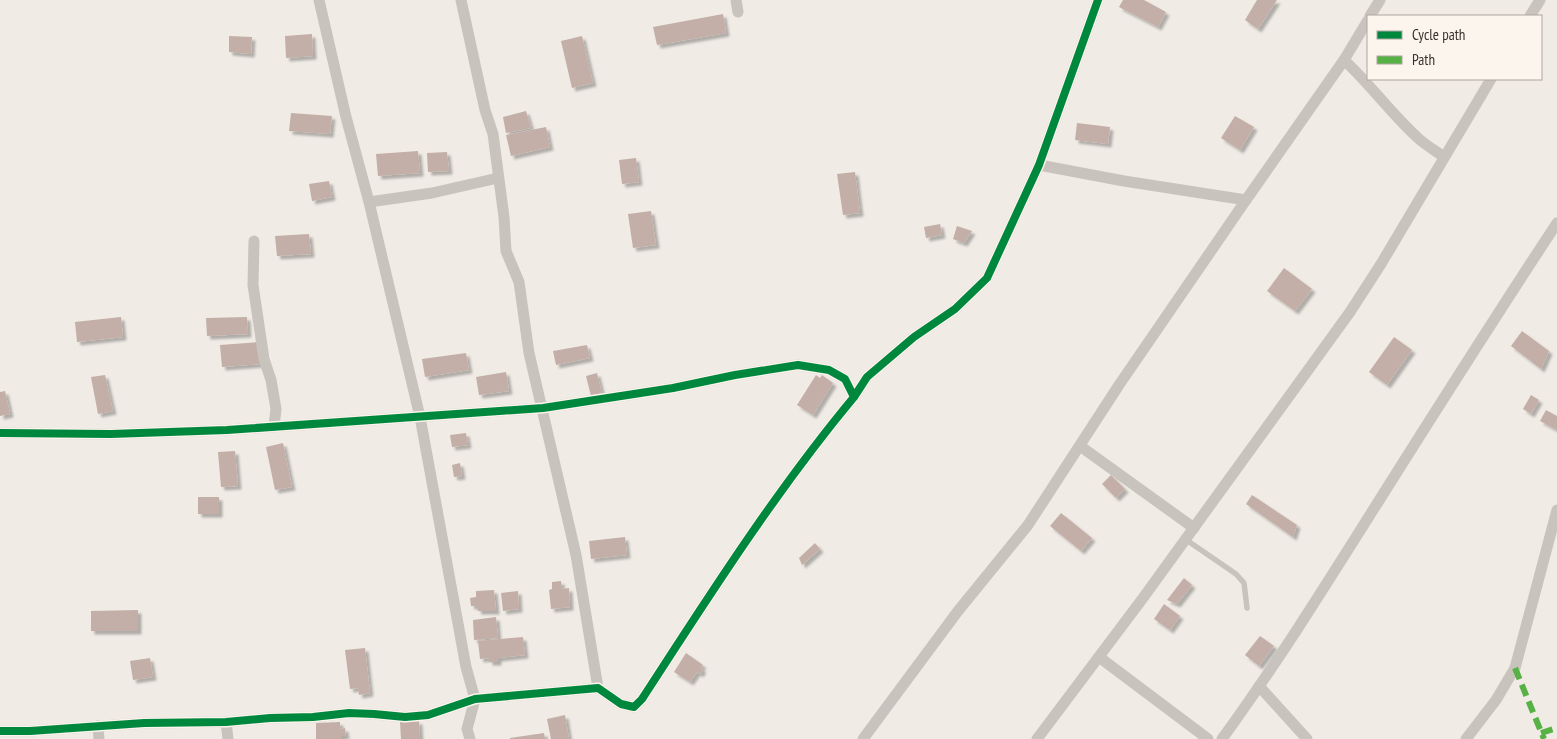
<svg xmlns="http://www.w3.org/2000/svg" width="1557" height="739" font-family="'PT Sans Narrow',sans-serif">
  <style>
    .building { fill: #c3afa7; filter: url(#shadow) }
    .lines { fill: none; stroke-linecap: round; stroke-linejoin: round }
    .service { stroke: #c9c3be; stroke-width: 5.5 }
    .minor { stroke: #c9c3be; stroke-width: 11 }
    .quiet { stroke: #57b246; stroke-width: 6; stroke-dasharray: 12 6; stroke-linecap: butt }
    .cycleway-casing { stroke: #fbf5ee; stroke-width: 11 }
    .cycleway { stroke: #00873e; stroke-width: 8 }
  </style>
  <defs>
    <filter id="shadow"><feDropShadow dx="3.5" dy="3.5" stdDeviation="1" flood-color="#0004"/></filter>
  </defs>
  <rect width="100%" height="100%" fill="#f0ebe5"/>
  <!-- building -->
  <g class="building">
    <polygon points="1123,0 1144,0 1166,12 1158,27 1119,7"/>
    <polygon points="1257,0 1277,0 1258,29 1245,20"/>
    <polygon points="723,14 726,33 657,45 653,27"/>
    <polygon points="312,34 313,56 286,58 285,36"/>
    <polygon points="229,36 252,37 251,54 229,52"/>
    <polygon points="582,36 593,83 572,88 561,41"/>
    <polygon points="526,111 531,128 506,133 503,117"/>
    <polygon points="291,113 332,116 330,134 289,131"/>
    <polygon points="1235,116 1254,127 1240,150 1221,138"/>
    <polygon points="1077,123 1110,127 1108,144 1075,140"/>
    <polygon points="546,127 550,147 511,156 506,135"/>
    <polygon points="418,151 420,173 378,176 376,154"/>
    <polygon points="447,152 449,171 428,172 427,153"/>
    <polygon points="636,158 639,182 622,184 619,160"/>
    <polygon points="855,172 860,213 843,215 837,174"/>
    <polygon points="329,181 332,197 312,201 309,184"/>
    <polygon points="651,211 656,245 633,248 628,214"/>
    <polygon points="940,224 942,235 926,238 924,227"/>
    <polygon points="957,226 972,231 964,243 953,239"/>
    <polygon points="309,234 311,254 277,256 275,236"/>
    <polygon points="1284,268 1312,289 1295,311 1267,291"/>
    <polygon points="121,317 123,337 77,342 75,322"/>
    <polygon points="247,317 248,334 207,336 206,318"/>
    <polygon points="1522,331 1549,351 1541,369 1511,346"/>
    <polygon points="1394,337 1412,350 1387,385 1369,372"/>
    <polygon points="259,342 260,364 222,367 220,345"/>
    <polygon points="587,345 590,358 556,365 553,351"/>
    <polygon points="466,353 469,370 425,377 422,359"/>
    <polygon points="506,372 509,391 479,395 476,377"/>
    <polygon points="597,373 602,394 591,396 586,376"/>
    <polygon points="105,375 113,411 98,414 91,377"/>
    <polygon points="816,375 820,378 822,375 833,383 813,415 797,405"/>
    <polygon points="5,391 10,414 0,416 0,392"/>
    <polygon points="1531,395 1539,400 1531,414 1523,409"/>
    <polygon points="1546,410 1557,416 1557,430 1540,421"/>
    <polygon points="466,433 468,445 452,447 450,435"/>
    <polygon points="283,443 292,487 275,490 266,447"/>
    <polygon points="235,451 238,486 221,487 218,452"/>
    <polygon points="460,463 462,476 454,477 452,465"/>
    <polygon points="1111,475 1125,489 1116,498 1102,484"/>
    <polygon points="1252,495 1297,525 1293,537 1246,504"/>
    <rect x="198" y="497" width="21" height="17"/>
    <polygon points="1061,513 1092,538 1081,551 1050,526"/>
    <polygon points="625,537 627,555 591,559 589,541"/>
    <polygon points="815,543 820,549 802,565 799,558"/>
    <polygon points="1184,578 1192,585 1177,604 1167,600"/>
    <polygon points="561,581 562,589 569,588 570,607 551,609 549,590 552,589 552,582"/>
    <polygon points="494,590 496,611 478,611 477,606 471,606 470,598 476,597 476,591"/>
    <polygon points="518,591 519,609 503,611 501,593"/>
    <polygon points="1164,604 1180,616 1170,630 1154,619"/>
    <polygon points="138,610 138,631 91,631 91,611"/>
    <polygon points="496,617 498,638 474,640 473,620"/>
    <polygon points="1260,636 1274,646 1259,666 1245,655"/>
    <polygon points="523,637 525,655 498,658 498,662 489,662 489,658 480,659 478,641"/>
    <polygon points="365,648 370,693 359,695 358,688 350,689 345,650"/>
    <polygon points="686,653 703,665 700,668 703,669 700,674 697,672 690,682 674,672"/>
    <polygon points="150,658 153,677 133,680 130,661"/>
    <polygon points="565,715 569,739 551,739 547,719"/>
    <polygon points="419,721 420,739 401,739 400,722"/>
    <polygon points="340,722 340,729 345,728 346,736 341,736 341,739 316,739 316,723"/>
    <polygon points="544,733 545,739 510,739 510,738"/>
  </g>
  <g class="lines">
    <!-- service -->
    <polyline class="service" points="1185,539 1236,574 1244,583 1247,608"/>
    <!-- minor -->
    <g class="minor">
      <polyline points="319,0 346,117 369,202 420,417 466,667 475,699 467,729 470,739"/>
      <polyline points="461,0 485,110 493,134 504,217 506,251 519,282 529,353 576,555 598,688"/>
      <polyline points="736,0 738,12"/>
      <polyline points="1370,16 1380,0"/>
      <polyline points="1530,16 1540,0"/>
      <path d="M1344 60C1371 85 1392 115 1419 139 1427 146 1436 151 1444 157"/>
      <polyline points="1246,200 1344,60 1368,20"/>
      <polyline points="369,202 432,193 498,178"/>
      <polyline points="254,241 253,285 264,359 271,380 276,409 274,426"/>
      <polyline points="0,433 111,434 227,430 543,408 673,388 735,375 798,365 829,370 845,379 854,397 867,377 914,337 955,309 987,278 1039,165 1098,0"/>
      <polyline points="1080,446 1194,528"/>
      <polyline points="1099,657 1208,739"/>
      <polyline points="1259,686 1307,739"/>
      <polyline points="226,722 228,739"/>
      <polyline points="98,726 99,739"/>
      <path d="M0 731H30L144 723 226 722 270 718 313 717 349 713 374 714 405 717 428 715 475 699 598 688 621 704 634 707 642 699C709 596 775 492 854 397"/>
      <polyline points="863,739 958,611 1028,525 1119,385 1246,200 1124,181 1039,165"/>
      <polyline points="1037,739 1143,598 1350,312 1381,264 1491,79"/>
      <path d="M1222 739C1278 662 1329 580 1380 499 1438 407 1497 314 1557 223"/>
      <polyline points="1466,739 1496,700 1515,668 1557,510"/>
    </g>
    <!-- quiet -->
    <g class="quiet">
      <polyline points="1515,668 1544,739"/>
      <polyline points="1541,733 1557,728"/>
    </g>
    <defs>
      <g id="cycleway">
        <polyline points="0,433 111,434 227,430 543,408 673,388 735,375 798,365 829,370 845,379 854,397 867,377 914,337 955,309 987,278 1039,165 1098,0"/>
        <path d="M0 731H30L144 723 226 722 270 718 313 717 349 713 374 714 405 717 428 715 475 699 598 688 621 704 634 707 642 699C709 596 775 492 854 397"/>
      </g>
    </defs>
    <!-- cycleway casing -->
    <use href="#cycleway" class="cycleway-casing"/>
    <!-- cycleway -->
    <use href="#cycleway" class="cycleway"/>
  </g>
  <!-- legend -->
  <rect x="1367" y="15" width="175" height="65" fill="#fbf5ee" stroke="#aea6a0"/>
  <rect x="1377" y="31" width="25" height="8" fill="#00873e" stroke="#aea6a0"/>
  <text x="1412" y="40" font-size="15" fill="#3b302b">Cycle path</text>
  <rect x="1377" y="56" width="25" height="8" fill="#57b246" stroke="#aea6a0"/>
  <text x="1412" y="65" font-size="15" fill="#3b302b">Path</text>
</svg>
